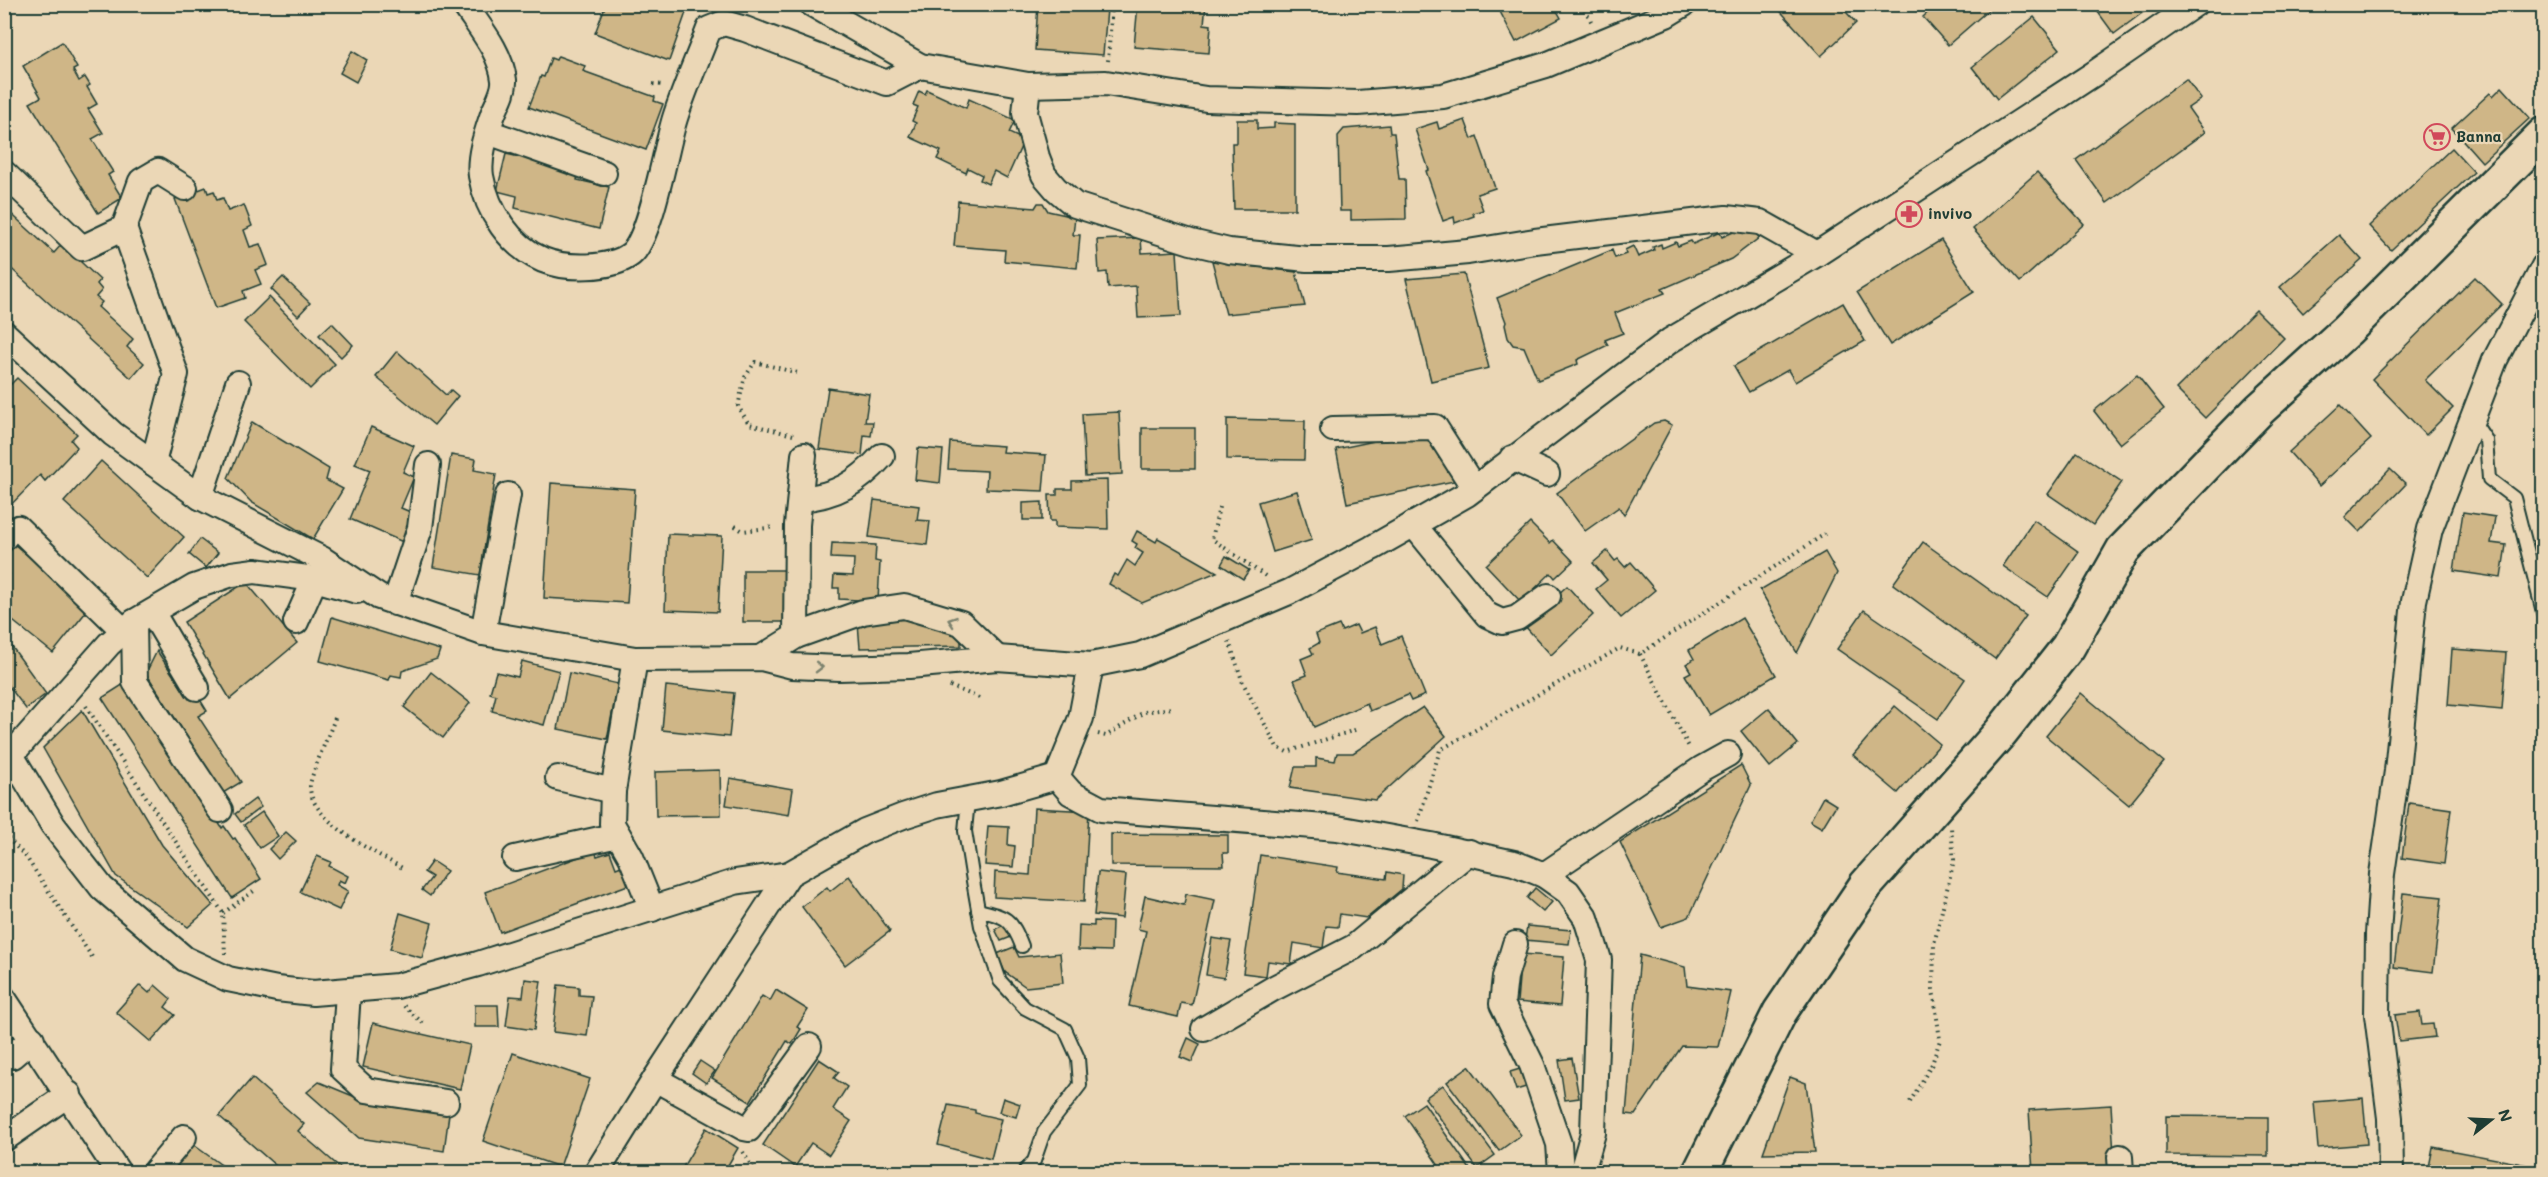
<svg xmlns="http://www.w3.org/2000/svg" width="2548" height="1177" font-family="Mali,sans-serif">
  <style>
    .building { fill: #cfb687; stroke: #1f3d34; stroke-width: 1.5 }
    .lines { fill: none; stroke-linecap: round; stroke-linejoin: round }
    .lane-casing { stroke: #1f3d34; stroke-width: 16 }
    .street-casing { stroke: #1f3d34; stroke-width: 28 }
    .secondary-casing { stroke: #1f3d34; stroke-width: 38 }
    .path { stroke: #1f3d34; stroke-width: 4; stroke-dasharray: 1.5 4.5; stroke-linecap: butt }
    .lane { stroke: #ebd7b6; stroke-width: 12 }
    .street { stroke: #ebd7b6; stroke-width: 24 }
    .secondary { stroke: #ebd7b6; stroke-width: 33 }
    .oneway { stroke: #7b826e }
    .labels { text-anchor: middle; stroke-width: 4.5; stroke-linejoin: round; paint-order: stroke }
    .poi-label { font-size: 15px; font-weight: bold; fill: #1f3d34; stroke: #ebd7b6; text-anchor: start }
  </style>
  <rect width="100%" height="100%" fill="#ebd7b6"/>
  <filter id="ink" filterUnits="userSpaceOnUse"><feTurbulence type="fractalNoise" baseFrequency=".0167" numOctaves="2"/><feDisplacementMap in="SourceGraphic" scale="12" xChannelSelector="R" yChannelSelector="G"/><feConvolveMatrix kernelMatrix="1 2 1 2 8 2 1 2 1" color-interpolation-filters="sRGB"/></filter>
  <g filter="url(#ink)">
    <!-- building -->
    <g class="building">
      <polygon points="606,4 689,4 669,61 595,33"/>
      <polygon points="1038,4 1099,4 1099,8 1107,9 1103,55 1035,50"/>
      <polygon points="1138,4 1206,4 1204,24 1211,25 1209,53 1134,47"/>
      <polygon points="1496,4 1553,4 1561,18 1516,42"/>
      <polygon points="1774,4 1839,4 1856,23 1821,56"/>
      <polygon points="1937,4 1995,4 1948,45 1923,17"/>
      <polygon points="2092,4 2154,4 2114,34"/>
      <polygon points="2034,17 2060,49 1997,99 1972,67"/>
      <polygon points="62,42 77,68 73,70 79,81 85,77 90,85 87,87 97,104 88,109 103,133 92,139 113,172 108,175 122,198 98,213 30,103 41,97 23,66"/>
      <polygon points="352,51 367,60 356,82 340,73"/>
      <polygon points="558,56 585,66 583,71 655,97 654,101 663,104 646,150 529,107 541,76 544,77 551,58 556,60"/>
      <polygon points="2186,79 2201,99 2188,108 2205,132 2107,203 2076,160"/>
      <polygon points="2502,87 2530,118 2482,162 2452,128 2490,93 2493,96"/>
      <polygon points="927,90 966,108 969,99 1015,120 1009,133 1024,140 1007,178 994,171 988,184 980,180 982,175 968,168 966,173 937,159 941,151 910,137 916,123 912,121 918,107 913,105 919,91 925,94"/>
      <polygon points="1237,120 1257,120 1257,129 1274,128 1274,123 1295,124 1295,209 1234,209 1232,143 1237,143"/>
      <polygon points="1465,120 1472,139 1477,136 1495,188 1477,194 1483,210 1473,213 1474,216 1455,223 1454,217 1443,221 1426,171 1429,170 1415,129 1437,122 1439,129"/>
      <polygon points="1389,125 1390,133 1394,133 1399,179 1405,179 1406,219 1351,220 1351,211 1340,211 1338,136 1344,129"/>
      <polygon points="2452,148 2474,172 2391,250 2369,226"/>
      <polygon points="506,154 579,170 577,180 609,187 599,229 515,208 517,196 497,191"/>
      <polygon points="2037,172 2084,224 2020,282 1973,229"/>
      <polygon points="206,187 208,193 214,191 217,200 223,198 228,211 244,205 252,226 244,230 250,247 260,244 268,265 255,270 261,284 243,291 245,298 216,308 175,199"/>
      <polygon points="958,201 1035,208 1038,203 1043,203 1048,211 1075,217 1073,235 1080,235 1077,268 1004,261 1005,250 954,246"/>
      <polygon points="5,208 54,253 62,244 100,280 97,284 102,290 96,297 102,302 98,307 133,339 127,347 144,363 131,378 4,262"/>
      <polygon points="1752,224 1759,238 1731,259 1662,289 1665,293 1615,313 1623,333 1605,340 1608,345 1577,360 1578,364 1538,380 1524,347 1513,345 1508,338 1505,325 1506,322 1497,298 1612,250 1615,258 1626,254 1625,250 1633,246 1638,257 1654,250 1653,247 1661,244 1662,248 1676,242 1678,246 1691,241 1693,244 1720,232 1722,237"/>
      <polygon points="2339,235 2362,260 2303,313 2280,287"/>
      <polygon points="1141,238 1142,253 1177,251 1181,316 1138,318 1136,286 1108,288 1107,272 1099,273 1097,240"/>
      <polygon points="1941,240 1974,292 1890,345 1857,292"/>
      <polygon points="1212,261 1296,272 1305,306 1226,314"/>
      <polygon points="1464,274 1489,368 1431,381 1406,279"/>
      <polygon points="283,277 310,303 298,316 271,289"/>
      <polygon points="2475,277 2502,304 2425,380 2453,408 2426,435 2372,379"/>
      <polygon points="269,297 335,364 310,389 244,322"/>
      <polygon points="1843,303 1865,341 1795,382 1788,370 1749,392 1734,366"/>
      <polygon points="2256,310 2284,338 2205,418 2176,389"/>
      <polygon points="332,323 353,345 341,357 319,335"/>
      <polygon points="397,351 446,395 451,390 458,396 434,425 376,377"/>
      <polygon points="2137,375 2164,409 2120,444 2094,411"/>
      <polygon points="17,378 77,434 71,440 77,447 45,481 40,475 4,512 4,391"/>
      <polygon points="828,388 869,394 865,422 873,422 871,436 864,435 862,455 819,449"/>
      <polygon points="2340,405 2371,439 2319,486 2289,452"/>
      <polygon points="1119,412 1122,474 1085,476 1082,414"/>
      <polygon points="1227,419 1305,421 1304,460 1227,459"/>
      <polygon points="1664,421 1672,425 1624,515 1619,507 1585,531 1557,493 1654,423"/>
      <polygon points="252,422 329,469 326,480 343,489 313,539 251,502 228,478"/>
      <polygon points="371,427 414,446 403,472 414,477 401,508 415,514 403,542 350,519 370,470 355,464"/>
      <rect x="1142" y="428" width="53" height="41"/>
      <polygon points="1433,429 1439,458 1449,456 1454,481 1347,503 1336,449"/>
      <polygon points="950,442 1003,446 1002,452 1046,455 1043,491 986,489 987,471 948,469"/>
      <polygon points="918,448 943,450 940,483 915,480"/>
      <polygon points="2077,452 2122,482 2093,525 2048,494"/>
      <polygon points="451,455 476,459 474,470 496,474 480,575 433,567"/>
      <polygon points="101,461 184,537 147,578 64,502"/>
      <polygon points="2390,469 2406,484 2360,532 2345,517"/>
      <polygon points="1107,480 1108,529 1055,527 1055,521 1050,521 1049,495 1057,495 1057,489 1072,489 1072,481"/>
      <polygon points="551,483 635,489 627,603 544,598"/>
      <polygon points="1297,491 1312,540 1273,552 1258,502"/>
      <polygon points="874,500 919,506 917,520 930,521 927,545 869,537"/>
      <polygon points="1042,502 1042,520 1023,520 1023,503"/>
      <polygon points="2463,512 2495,517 2491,543 2506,545 2501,578 2454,571"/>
      <polygon points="2034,520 2079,552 2048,597 2003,566"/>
      <polygon points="1530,523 1550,543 1553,540 1573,561 1555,578 1551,573 1521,602 1486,565"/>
      <polygon points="1137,531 1156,542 1158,538 1217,572 1142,603 1109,584 1114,574 1118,576 1127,560 1135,566 1143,553 1135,548 1137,544 1132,541"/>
      <polygon points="668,534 722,536 718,612 665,610"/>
      <polygon points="200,539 218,553 206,568 189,554"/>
      <polygon points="1923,542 2026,616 1995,659 1893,584"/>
      <polygon points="832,543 876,545 875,561 880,562 878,601 839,599 839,588 833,588 834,575 853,576 854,559 831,558"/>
      <polygon points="15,545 90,607 53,653 4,614 4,580 10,574 4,570 4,558"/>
      <polygon points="1607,551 1615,561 1618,559 1625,567 1631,562 1655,590 1621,618 1596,589 1607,580 1593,563"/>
      <polygon points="1825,552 1837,573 1797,653 1760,590"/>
      <polygon points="1226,556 1249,570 1243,579 1221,565"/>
      <rect x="743" y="570" width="43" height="52"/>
      <polygon points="246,582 297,643 230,699 184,622"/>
      <polygon points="1567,586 1593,615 1551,655 1524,625"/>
      <polygon points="1864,610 1965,679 1938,719 1837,649"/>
      <polygon points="917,615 961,628 961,646 860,648 858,623"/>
      <polygon points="332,617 440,650 437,659 402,671 401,677 391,675 389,680 320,661"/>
      <polygon points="1742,618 1776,675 1709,715 1685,675 1691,672 1686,664 1694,659 1689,650"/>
      <polygon points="1339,625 1342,631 1356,625 1360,633 1375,627 1382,644 1401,636 1425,695 1411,701 1408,695 1370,711 1367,703 1314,727 1294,680 1307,675 1301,659 1313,654 1310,648 1319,643 1316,634"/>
      <polygon points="7,640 46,694 26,709 8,685 4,688 4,641"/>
      <polygon points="2452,649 2506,653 2502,710 2448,705"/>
      <polygon points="157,651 189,699 196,693 207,711 198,716 241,782 223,793 146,673"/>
      <polygon points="522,661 559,671 544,725 492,711 496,695 490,693 496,672 518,677"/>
      <polygon points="431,672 470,703 443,738 404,707"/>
      <polygon points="569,673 618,684 607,739 558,729"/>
      <polygon points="127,682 222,828 224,826 233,839 235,838 261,879 232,898 102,698"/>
      <polygon points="666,686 734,693 729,737 662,730"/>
      <polygon points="2081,693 2164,762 2129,805 2046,736"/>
      <polygon points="1895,706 1940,744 1898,793 1853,755"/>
      <polygon points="1423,707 1446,736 1375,800 1290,788 1295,767 1316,767 1316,758 1335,761 1337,753 1353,753"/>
      <polygon points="1769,708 1798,744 1770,767 1741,731"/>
      <polygon points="82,710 162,845 213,905 188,927 116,876 43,748"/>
      <polygon points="1741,765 1751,785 1689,917 1661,927 1620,842"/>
      <polygon points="720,770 721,815 656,816 655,772"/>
      <polygon points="730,778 793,789 789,815 726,805"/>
      <polygon points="1823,797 1836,805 1822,828 1810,821"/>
      <polygon points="255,799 261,807 241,822 235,814"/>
      <polygon points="2409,803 2451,809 2444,864 2402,858"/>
      <polygon points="1034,808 1089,811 1084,902 994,897 995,872 1030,875"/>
      <polygon points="262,812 278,836 260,848 244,825"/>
      <polygon points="988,826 1009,827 1008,845 1015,846 1013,867 985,865"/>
      <polygon points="286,832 296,841 278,859 269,849"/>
      <polygon points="1111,834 1228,835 1228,853 1223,853 1224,866 1111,865"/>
      <polygon points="595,851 597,856 610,852 616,868 629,863 636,882 500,932 485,892"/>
      <polygon points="1260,855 1338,867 1337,872 1386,879 1387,872 1403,875 1402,889 1367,918 1340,914 1338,927 1326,926 1323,948 1294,943 1291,964 1268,961 1266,976 1243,973"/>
      <polygon points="317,856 331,862 329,866 348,876 345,883 339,880 337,885 348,891 339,910 300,892"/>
      <polygon points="432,861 447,871 430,896 422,890 432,877 424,872"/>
      <polygon points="1098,872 1126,875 1122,918 1094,915"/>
      <polygon points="849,876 890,931 845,965 802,907 827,887 830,891"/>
      <polygon points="1535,888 1552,902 1543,912 1527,898"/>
      <polygon points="2403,893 2442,897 2433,972 2394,967"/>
      <polygon points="1186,894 1215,900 1192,1005 1181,1003 1178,1017 1129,1006 1146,931 1138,929 1145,896 1184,905"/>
      <polygon points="400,913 432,923 422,958 390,949"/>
      <polygon points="1094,921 1112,922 1111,951 1078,950 1079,925 1094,926"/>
      <polygon points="1006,924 1011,937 1001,941 995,929"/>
      <polygon points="1527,926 1571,930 1569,944 1525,940"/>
      <polygon points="1212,938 1231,941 1224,978 1206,975"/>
      <polygon points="1014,947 1019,957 1060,953 1063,983 1026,987 1005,972 997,954"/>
      <polygon points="1521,954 1564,957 1560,1006 1517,1002"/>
      <polygon points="1640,955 1685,967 1687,986 1731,992 1718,1047 1682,1046 1635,1115 1626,1114"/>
      <polygon points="525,979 541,981 534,1030 506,1026 510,996 523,997"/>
      <polygon points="140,985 149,993 155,985 171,999 165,1007 175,1015 151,1042 116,1012"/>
      <polygon points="558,985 579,987 579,995 592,996 587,1036 553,1032"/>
      <polygon points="776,990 808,1010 797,1027 801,1029 792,1044 787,1041 750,1102 712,1078 762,996 770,1001"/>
      <polygon points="475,1005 498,1005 499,1027 475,1027"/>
      <polygon points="2420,1012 2422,1025 2433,1024 2435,1037 2399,1041 2395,1015"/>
      <polygon points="373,1023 470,1045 460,1089 363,1067"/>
      <polygon points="1188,1038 1200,1044 1192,1062 1180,1057"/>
      <polygon points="513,1053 590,1079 560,1167 483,1141"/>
      <polygon points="1572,1058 1579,1098 1565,1100 1559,1060"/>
      <polygon points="819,1059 839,1072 834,1078 847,1087 833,1109 851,1121 829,1155 811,1143 795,1167 763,1145"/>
      <polygon points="700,1061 715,1071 706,1083 692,1073"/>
      <polygon points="1469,1066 1521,1135 1499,1151 1447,1082"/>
      <polygon points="1520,1069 1526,1087 1516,1090 1510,1072"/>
      <polygon points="1790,1077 1806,1083 1815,1152 1763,1153"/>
      <polygon points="252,1078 304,1124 298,1131 343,1170 341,1172 283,1172 219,1116"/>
      <polygon points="319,1082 365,1101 449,1114 444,1151 359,1138 307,1092"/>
      <polygon points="1443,1085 1495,1155 1477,1168 1425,1098"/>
      <polygon points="1003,1098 1020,1104 1016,1117 999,1112"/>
      <polygon points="2363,1098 2367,1144 2318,1148 2314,1102"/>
      <polygon points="1424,1103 1472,1172 1443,1172 1405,1116"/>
      <polygon points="948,1105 975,1110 975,1113 1001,1119 991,1159 938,1145"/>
      <polygon points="2111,1105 2115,1172 2033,1172 2029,1110"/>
      <polygon points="2166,1116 2268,1117 2268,1156 2166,1155"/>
      <polygon points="706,1128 738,1148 724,1172 680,1172"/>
      <polygon points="191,1143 231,1172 169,1172"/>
      <polygon points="2433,1147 2544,1168 2544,1172 2428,1172"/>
    </g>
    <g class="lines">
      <defs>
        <g id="lane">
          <polyline points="2472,419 2486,440 2489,479 2514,498 2544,616"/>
          <polyline points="968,800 965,831 973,881 981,926 1000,981 1025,1008 1065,1029 1078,1058 1080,1085 1044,1132 1034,1161 1024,1172"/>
          <path d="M978 910C1007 917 1011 918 1022 946"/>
        </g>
        <g id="street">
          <path d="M464 4C479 27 501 52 504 80 505 91 497 104 493 114 487 132 478 156 481 176 487 211 510 246 543 260 565 269 611 270 631 254 651 238 666 146 675 118 685 87 698 58 709 29L724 23 745 29 887 83 920 66"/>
          <polyline points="812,4 920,66 1028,85"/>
          <polyline points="1684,4 1666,15 1546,65 1443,96 1358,103 1206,99 1106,83 1028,85 1025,113 1037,157 1044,175 1056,189 1075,205 1191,242 1229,251 1307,259 1389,259 1468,252 1535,241 1726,218 1760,222 1817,254"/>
          <polyline points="488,132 604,173"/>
          <polyline points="4,173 82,248 124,228"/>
          <polyline points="4,333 113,434 200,497 322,559 379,597 483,633 635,659 761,658 792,666 839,668 909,666 997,658 1091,665 1140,655 1289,592 1372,548 1467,494 1671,340 1817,254 2095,73 2195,4"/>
          <polyline points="1333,429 1435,427 1474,488"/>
          <polyline points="1512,458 1547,474"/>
          <polyline points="153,463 176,374 124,228 141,181 158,171 185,188"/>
          <polyline points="200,497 238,383"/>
          <path d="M800 499C836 496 858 483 882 456"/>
          <polyline points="1413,524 1487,615 1502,622 1517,618 1548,596"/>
          <polyline points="4,538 9,532 18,528 124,631"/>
          <polyline points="357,591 315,579 255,571 232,574 194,587 134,622 109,644 11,755 53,825 102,888 185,959 228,979 277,989 313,993 397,986 478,964 735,882 789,874 865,831 903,816 937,805 1001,793 1057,777"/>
          <polyline points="395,603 420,528 428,465"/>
          <polyline points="152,612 197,688"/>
          <polyline points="134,622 135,682 220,810"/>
          <polyline points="296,622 315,579"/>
          <polyline points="483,633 508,495"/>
          <polyline points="796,636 797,525 804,455"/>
          <polyline points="761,658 796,636 863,612 904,606 961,623 997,658"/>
          <polyline points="635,659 613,791 612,824 631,857 652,909"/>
          <polyline points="1057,777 1071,793 1101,809 1337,828 1431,845 1514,863 1544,875 1568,892 1586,918 1599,960 1593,1133 1582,1172"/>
          <polyline points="1057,777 1081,718 1091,665"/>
          <polyline points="558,778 613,791"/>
          <polyline points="515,858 618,835"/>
          <polyline points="1544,875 1701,769 1728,754"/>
          <polyline points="1515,944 1505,977 1502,1004 1532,1065 1559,1144 1561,1172"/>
          <polyline points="348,992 343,1069 366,1090 446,1102"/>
          <polyline points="4,999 118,1172"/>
          <polyline points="1204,1029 1274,988 1354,947 1469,852"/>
          <polyline points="12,1056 32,1039"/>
          <polyline points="655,1079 744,1128 749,1129 809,1046"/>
          <polyline points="4,1139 69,1094"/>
          <polyline points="2120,1157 2121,1172"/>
          <polyline points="155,1172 184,1137"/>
          <polyline points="597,1172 655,1079 789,874"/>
          <polyline points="2391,1172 2390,1118 2377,1015 2378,934 2382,874 2397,771 2414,601 2430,529 2495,360 2544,266"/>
        </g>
        <polyline id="secondary" points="1700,1172 1780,1012 1866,885 2001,732 2068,647 2123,550 2260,409 2347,330 2544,134"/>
      </defs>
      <!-- lane casing -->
      <use href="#lane" class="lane-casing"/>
      <!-- street casing -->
      <use href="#street" class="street-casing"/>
      <!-- secondary casing -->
      <use href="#secondary" class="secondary-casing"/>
      <!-- path -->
      <g class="path">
        <polyline points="1582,4 1592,23"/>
        <polyline points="1108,61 1112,4"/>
        <polyline points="653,84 663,85"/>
        <polyline points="793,435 749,424 738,406 745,377 755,362 798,373"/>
        <polyline points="1219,507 1212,539 1268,578"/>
        <polyline points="735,526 743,531 775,527"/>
        <polyline points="1229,641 1243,683 1277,747 1287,752 1358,729"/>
        <polyline points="1640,654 1690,749"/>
        <polyline points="950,686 979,698"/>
        <polyline points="86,706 223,913 225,954"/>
        <path d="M335 718C331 730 309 778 310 787 310 821 378 854 404 869"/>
        <polyline points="1098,734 1106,736 1144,712 1172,708"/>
        <polyline points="1418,821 1440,750 1620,648 1640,654 1825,534"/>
        <polyline points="4,834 26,857 92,957"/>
        <polyline points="223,913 254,891"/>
        <polyline points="404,1006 425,1025"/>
        <polyline points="1910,1102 1932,1064 1940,1040 1933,989 1934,944 1954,860 1951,828"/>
        <polyline points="743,1152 755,1172"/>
      </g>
      <!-- lane -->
      <use href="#lane" class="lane"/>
      <!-- street -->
      <use href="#street" class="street"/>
      <!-- secondary -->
      <use href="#secondary" class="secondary"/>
    </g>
    <!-- one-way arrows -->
    <defs><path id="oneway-chevron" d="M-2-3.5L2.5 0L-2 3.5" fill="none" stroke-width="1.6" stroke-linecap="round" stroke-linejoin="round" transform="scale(1.5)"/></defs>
    <g class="oneway">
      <use href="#oneway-chevron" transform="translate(952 621) rotate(-161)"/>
      <use href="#oneway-chevron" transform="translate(819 667) rotate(1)"/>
    </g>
  </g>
  <!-- icons -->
  <defs>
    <symbol id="supermarket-ring" viewBox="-11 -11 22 22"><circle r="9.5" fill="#ebd7b6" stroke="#d1495b" stroke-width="1.5"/><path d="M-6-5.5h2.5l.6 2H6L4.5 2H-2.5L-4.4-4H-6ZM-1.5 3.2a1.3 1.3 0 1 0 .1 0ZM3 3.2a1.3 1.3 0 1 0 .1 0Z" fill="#d1495b"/></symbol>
    <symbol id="pharmacy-ring" viewBox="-11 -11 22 22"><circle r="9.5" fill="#ebd7b6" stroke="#d1495b" stroke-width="1.5"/><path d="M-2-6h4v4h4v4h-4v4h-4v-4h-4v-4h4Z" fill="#d1495b"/></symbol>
  </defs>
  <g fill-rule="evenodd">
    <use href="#supermarket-ring" x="2422" y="122" width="30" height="30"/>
    <use href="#pharmacy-ring" x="1894" y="199" width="30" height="30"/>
  </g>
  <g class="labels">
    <!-- poi labels -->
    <g class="poi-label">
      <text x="2456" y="142">Banna</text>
      <text x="1928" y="219">invivo</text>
    </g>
  </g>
  <!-- margin -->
  <rect width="2548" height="1177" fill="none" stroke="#ebd7b6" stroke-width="24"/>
  <rect x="12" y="12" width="2524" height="1153" fill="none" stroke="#1f3d34" stroke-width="2" filter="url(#ink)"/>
  <!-- north arrow -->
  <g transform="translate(2491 1120) rotate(72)" stroke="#ebd7b6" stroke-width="4.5" paint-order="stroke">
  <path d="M0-4.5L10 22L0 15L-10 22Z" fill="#1f3d34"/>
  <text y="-9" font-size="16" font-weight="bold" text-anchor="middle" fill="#1f3d34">N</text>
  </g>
</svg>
